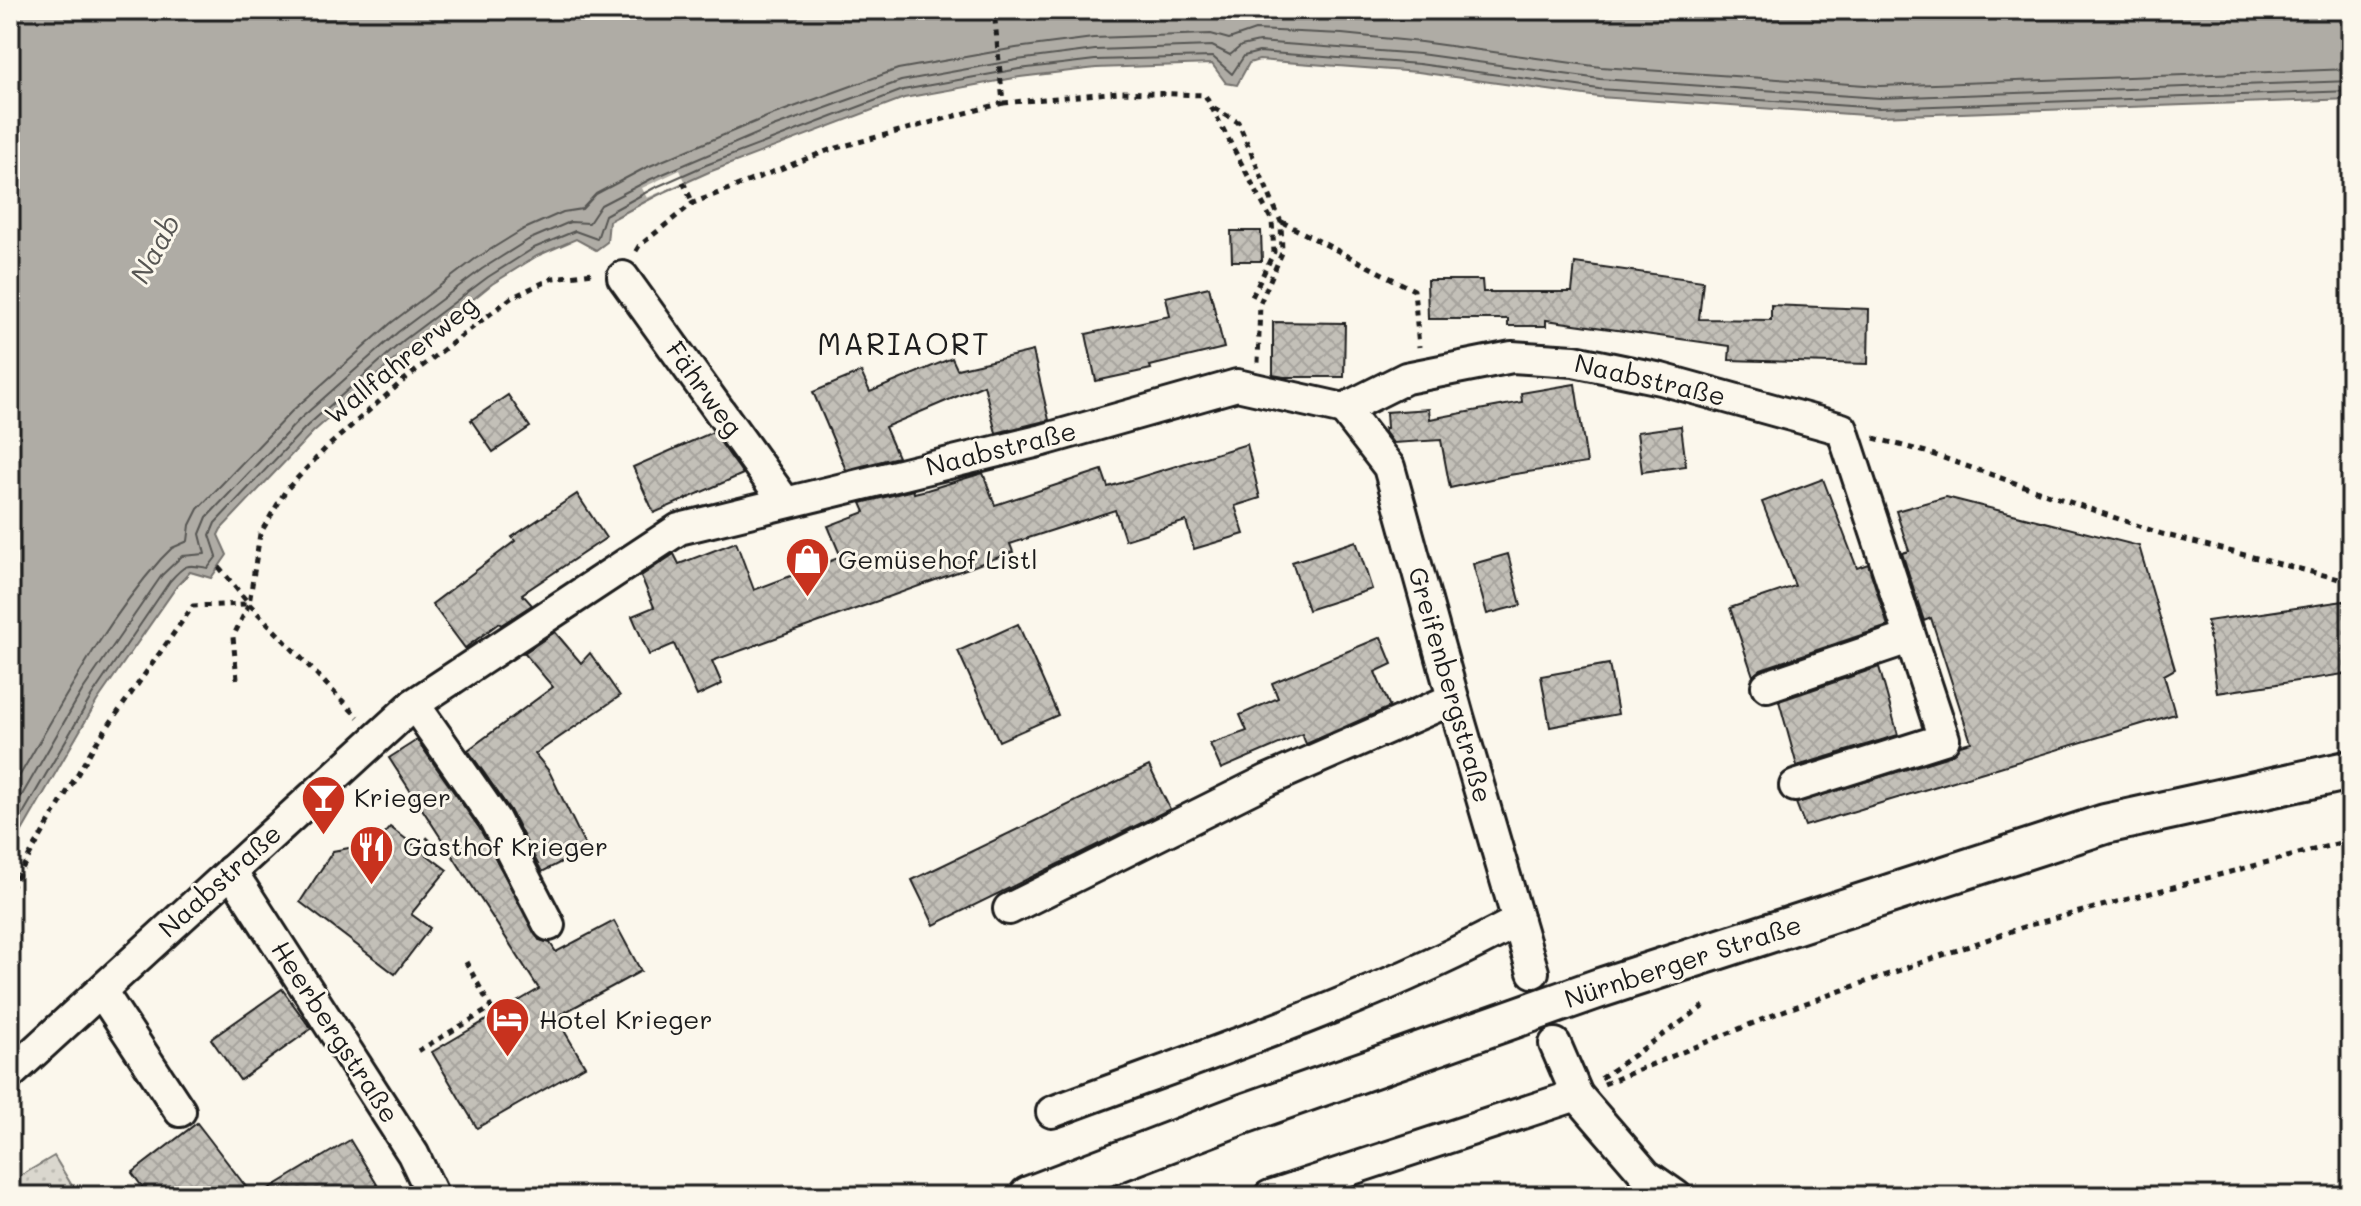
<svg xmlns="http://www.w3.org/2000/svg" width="2361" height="1206" font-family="Mali,sans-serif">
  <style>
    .grass { fill: url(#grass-dots); stroke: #7b7a75; stroke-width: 2 }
    .water { fill: #afaca5; stroke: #74726e; stroke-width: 2 }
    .pier { fill: #fbf7ec }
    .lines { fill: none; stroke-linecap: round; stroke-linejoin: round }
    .shore { stroke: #575653; stroke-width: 2 }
    .building { fill: url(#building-cross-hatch); stroke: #1c1c1c; stroke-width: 2 }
    .minor-casing { stroke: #1c1c1c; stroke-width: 36 }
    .major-casing { stroke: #1c1c1c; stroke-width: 44 }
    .path { stroke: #1c1c1c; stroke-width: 5; stroke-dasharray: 6 6; stroke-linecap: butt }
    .minor { stroke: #fbf7ec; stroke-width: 30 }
    .major { stroke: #fbf7ec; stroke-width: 38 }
    .labels { text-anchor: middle; stroke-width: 6; stroke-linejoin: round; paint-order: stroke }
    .street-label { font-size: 26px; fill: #1c1c1c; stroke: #fbf7ec }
    .poi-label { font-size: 26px; fill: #1c1c1c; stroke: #fbf7ec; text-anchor: start }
    .water-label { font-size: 28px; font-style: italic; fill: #575653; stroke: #fbf7ec }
    .quarter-label { font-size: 30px; letter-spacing: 2px; fill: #1c1c1c; stroke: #fbf7ec }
  </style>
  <defs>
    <pattern id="grass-dots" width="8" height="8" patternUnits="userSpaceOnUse" patternTransform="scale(2)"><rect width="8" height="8" fill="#dad7ce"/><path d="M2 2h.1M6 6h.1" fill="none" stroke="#bab8b0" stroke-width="1.8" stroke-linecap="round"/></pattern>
    <pattern id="building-cross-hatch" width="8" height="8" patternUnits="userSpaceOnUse" patternTransform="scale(2)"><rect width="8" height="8" fill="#c3c0b8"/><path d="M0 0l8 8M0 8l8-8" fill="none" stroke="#a7a49e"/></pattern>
  </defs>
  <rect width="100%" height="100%" fill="#fbf7ec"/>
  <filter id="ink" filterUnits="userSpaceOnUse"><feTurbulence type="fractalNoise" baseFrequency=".0125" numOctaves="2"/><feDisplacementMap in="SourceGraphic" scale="16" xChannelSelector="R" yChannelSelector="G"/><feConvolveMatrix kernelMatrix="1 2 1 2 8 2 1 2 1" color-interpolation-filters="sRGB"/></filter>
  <g filter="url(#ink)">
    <!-- grass -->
    <polygon class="grass" points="54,1156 74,1189 63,1196 10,1196 10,1182"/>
    <!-- water -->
    <polygon class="water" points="10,10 2351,10 2351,99 1879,116 1599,97 1418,72 1259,60 1249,63 1237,85 1226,83 1212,64 1096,68 1020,77 904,98 709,172 658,195 609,221 607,242 596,250 576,239 537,256 492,284 445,322 409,347 313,432 221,529 218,535 227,555 211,578 190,572 177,586 97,701 10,852"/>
    <!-- pier -->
    <polygon class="pier" points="680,170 685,181 647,198 642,188"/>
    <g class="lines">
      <!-- shore -->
      <g class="shore">
        <path d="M10 792C57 713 100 628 161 559L172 548 188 541 190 525 198 509 292 411 391 323 475 259 522 230 563 212 582 209 596 194 645 168 769 116 898 69 1016 48 1093 38 1211 34 1229 39 1255 30 1342 34 1421 42 1601 67 1880 86 2351 69"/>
        <polyline points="10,816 82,691 162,575 182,556 205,554 200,534 207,517 300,419 398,332 482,269 528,240 570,222 589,223 601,205 651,179 773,127 901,81 1017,60 1095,50 1212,46 1230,55 1241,46 1259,42 1420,54 1600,79 1880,98 2351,81"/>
        <path d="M10 836 91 697 170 581C185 564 186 564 208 568L217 556 210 535 215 523 307 426 404 340 488 277 534 248 575 231 597 239 605 215 654 188 706 165 903 90 1019 69 1095 60 1213 57 1232 74 1244 56 1259 52 1419 64 1599 89 1879 108 2351 91"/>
      </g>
    </g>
    <!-- building -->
    <g class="building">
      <polygon points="1231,231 1261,231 1262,261 1232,261"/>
      <polygon points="1575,263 1703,281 1699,319 1771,320 1771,305 1869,309 1868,364 1729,360 1730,346 1546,320 1546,326 1508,326 1508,319 1428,319 1427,280 1482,280 1483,292 1572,292"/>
      <polygon points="1209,287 1224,348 1150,366 1151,369 1096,381 1086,334 1170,316 1166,297"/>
      <polygon points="1273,322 1345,323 1344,377 1284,377 1273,375"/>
      <polygon points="1033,351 1049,420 996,433 984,385 885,427 898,457 846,470 813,392 861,372 870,392 952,358 957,369"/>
      <polygon points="1575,384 1587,463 1509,475 1450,488 1441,440 1393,443 1385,432 1384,428 1387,428 1386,412 1429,409 1430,419 1522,402 1521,393"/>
      <polygon points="508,395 530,427 493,452 471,420"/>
      <polygon points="1681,426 1686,466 1642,472 1637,432"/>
      <polygon points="713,432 743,474 654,513 633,467"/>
      <polygon points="1247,444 1260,498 1235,506 1244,534 1194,549 1186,521 1125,540 1115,510 1010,544 1013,552 712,661 722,684 697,696 674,644 649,655 632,616 654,607 641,576 674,554 679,564 736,542 754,590 841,557 828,526 865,512 861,503 913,490 914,493 927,490 983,473 995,505 1102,470 1108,487"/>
      <polygon points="1823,479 1857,568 1868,564 1888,626 1761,669 1753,676 1730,608 1795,586 1762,502"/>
      <polygon points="577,494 606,538 522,594 532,605 501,625 499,623 465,648 432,604 515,541 512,537"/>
      <polygon points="1946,497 2139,546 2175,669 2164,675 2175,714 1805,826 1796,803 1949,756 1960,745 1971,742 1931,618 1924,621 1902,553 1909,551 1896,511"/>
      <polygon points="1356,541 1372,589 1308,610 1292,562"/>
      <polygon points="1508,554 1521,605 1487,614 1473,564"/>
      <polygon points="2351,600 2351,673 2217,693 2207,621"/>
      <polygon points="1018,624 1058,715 999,741 958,651"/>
      <polygon points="555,632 581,663 590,653 620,696 535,754 549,771 587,849 542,872 510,810 468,750 553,687 524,653"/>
      <polygon points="1381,637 1392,664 1375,672 1390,707 1306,744 1302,734 1221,769 1210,744 1247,731 1240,715 1278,698 1272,683"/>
      <polygon points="1609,664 1618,714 1550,727 1541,676"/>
      <polygon points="1879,667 1898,735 1797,766 1779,701"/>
      <polygon points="417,740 480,829 539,940 550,943 556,952 614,921 641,971 556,1017 585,1066 477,1128 432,1052 539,989 389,758"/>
      <polygon points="1149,766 1170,809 934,925 912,880"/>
      <polygon points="390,827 447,870 411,914 430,928 395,974 300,902 333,851 376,843"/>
      <polygon points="282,989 311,1029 240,1080 211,1039"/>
      <polygon points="197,1123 253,1196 149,1196 132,1173"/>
      <polygon points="350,1140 384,1196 257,1196"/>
    </g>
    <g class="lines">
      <defs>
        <g id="minor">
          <polyline points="623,277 785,502"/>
          <polyline points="1344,409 1389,467 1458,716 1533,972"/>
          <polyline points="1767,686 1909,638"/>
          <polyline points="414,704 495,820 549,925"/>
          <polyline points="231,871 413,1154 433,1196"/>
          <polyline points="1009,909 1268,780 1453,699"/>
          <polyline points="101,991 180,1111"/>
          <polyline points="1555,1044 1577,1095 1646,1175 1676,1196"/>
          <polyline points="10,1074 414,704 679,529 1043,440 1237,385 1344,409 1406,378 1512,357 1574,361 1661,379 1842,429 1944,739 1795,786"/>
          <path d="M1052 1112C1208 1054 1370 1001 1518 921"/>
          <polyline points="1270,1196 1577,1095"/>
        </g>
        <polyline id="major" points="1029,1196 1243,1114 1600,988 2105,824 2351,770"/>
      </defs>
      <!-- minor casing -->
      <use href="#minor" class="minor-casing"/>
      <!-- major casing -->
      <use href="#major" class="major-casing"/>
      <!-- path -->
      <g class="path">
        <polyline points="1003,103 1119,92 1205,95 1272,221 1274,252 1250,301"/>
        <polyline points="1214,108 1238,122 1281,222 1282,253 1260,303 1258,363"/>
        <polyline points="683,182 693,203"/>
        <polyline points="1282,222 1414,290 1419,347"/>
        <polyline points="636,251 639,246 693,203 829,150 1003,103 994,10"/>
        <polyline points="1874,438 1926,452 2162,534 2351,582"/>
        <polyline points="219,567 249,604 358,717"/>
        <polyline points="237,679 233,637 249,604 260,534 286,490 326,448 404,380 511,298 553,278 594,273"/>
        <polyline points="419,849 429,838"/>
        <polyline points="10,889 94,746 193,606 249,604"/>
        <polyline points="466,962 495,1015"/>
        <polyline points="418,1051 491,1008"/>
        <polyline points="1601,1078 1704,1006"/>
        <polyline points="1604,1084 1783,1011 2026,926 2351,840"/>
      </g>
      <!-- minor -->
      <use href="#minor" class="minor"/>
      <!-- major -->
      <use href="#major" class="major"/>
    </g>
  </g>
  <!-- icons -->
  <defs>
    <symbol id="shop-pin" viewBox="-11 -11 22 30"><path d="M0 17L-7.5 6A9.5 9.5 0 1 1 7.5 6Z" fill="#c8321e" stroke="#fbf7ec"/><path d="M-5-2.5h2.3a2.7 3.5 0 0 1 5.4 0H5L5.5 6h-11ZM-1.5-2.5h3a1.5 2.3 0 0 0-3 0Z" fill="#fff"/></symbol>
    <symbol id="bar-pin" viewBox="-11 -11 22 30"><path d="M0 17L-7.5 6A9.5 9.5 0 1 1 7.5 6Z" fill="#c8321e" stroke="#fbf7ec"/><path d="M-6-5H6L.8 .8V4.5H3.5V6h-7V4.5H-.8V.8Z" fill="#fff"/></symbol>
    <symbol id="restaurant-pin" viewBox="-11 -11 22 30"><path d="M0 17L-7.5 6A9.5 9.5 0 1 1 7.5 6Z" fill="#c8321e" stroke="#fbf7ec"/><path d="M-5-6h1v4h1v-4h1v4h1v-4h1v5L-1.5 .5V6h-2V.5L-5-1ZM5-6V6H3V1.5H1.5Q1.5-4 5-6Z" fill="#fff"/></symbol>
    <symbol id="hotel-pin" viewBox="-11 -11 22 30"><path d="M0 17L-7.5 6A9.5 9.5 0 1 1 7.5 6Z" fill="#c8321e" stroke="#fbf7ec"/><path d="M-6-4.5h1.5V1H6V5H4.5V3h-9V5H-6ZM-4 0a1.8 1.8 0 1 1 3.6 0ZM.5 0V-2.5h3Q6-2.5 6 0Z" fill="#fff"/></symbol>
  </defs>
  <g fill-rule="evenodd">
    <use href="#shop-pin" x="782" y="534" width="51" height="69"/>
    <use href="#bar-pin" x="298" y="772" width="51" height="69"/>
    <use href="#restaurant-pin" x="346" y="822" width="51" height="69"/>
    <use href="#hotel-pin" x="482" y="994" width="51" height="69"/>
  </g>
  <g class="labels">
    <!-- street labels -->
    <g class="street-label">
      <text transform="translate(401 360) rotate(-39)" y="9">Wallfahrerweg</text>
      <text transform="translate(1650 380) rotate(13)" y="9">Naabstraße</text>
      <text transform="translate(704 389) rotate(54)" y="9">Fährweg</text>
      <text transform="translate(1001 449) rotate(-14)" y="9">Naabstraße</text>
      <text transform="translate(1450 685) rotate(74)" y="9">Greifenbergstraße</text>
      <text transform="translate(220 881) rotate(-42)" y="9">Naabstraße</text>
      <text transform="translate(1683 962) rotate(-18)" y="9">Nürnberger Straße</text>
      <text transform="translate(335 1032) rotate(57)" y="9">Heerbergstraße</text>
    </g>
    <!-- poi labels -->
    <g class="poi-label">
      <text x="838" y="569">Gemüsehof Listl</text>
      <text x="354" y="807">Krieger</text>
      <text x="403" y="856">Gasthof Krieger</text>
      <text x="539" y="1029">Hotel Krieger</text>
    </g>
    <!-- water labels -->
    <g class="water-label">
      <text transform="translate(155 249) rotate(-62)" y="10">Naab</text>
    </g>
    <!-- quarter labels -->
    <g class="quarter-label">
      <text x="904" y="355">MARIAORT</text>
    </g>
  </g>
  <!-- margin -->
  <rect width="2361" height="1206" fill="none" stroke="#fbf7ec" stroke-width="40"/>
  <rect x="20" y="20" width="2321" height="1166" fill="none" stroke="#1c1c1c" stroke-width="3" filter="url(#ink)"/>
</svg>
